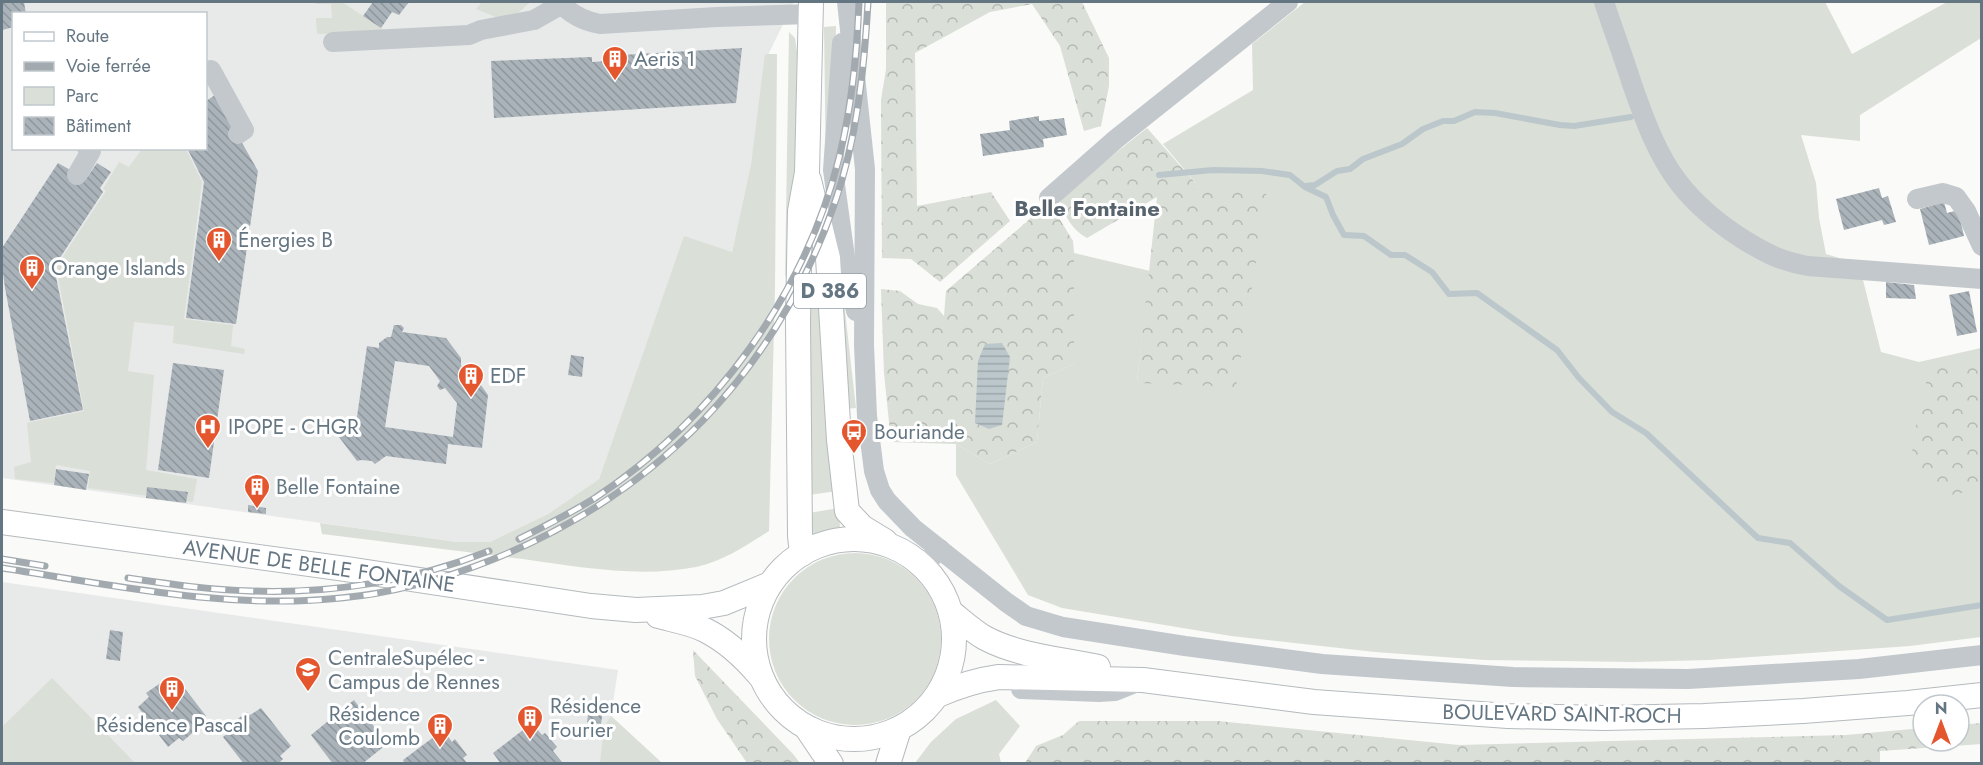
<svg xmlns="http://www.w3.org/2000/svg" width="1983" height="765" font-family="Jost,sans-serif">
  <style>
    .built { fill: #e8e9e9; fill-rule: evenodd }
    .green { fill: #dadfd7 }
    .forest { fill: url(#forest-crowns) }
    .water { fill: url(#water-rules) }
    .lines { fill: none; stroke-linecap: round; stroke-linejoin: round }
    .stream { stroke: #bbc7cb; stroke-width: 6 }
    .building { fill: url(#building-back-hatch); fill-rule: evenodd }
    .major-casing { stroke: #b5babe; stroke-width: 26 }
    .minor { stroke: #c3c8cc; stroke-width: 20 }
    .major { stroke: #fff; stroke-width: 24 }
    .rail-casing { stroke: #a2aab0; stroke-width: 7 }
    .rail { stroke: #fff; stroke-width: 4.5; stroke-dasharray: 14; stroke-linecap: butt }
    .labels { text-anchor: middle; stroke-width: 6; stroke-linejoin: round; paint-order: stroke }
    .shield { fill: #fff; stroke: #939fa8; stroke-width: 1.5 }
    .shield-label { font-size: 20px; font-weight: bold; fill: #657683 }
    .poi-label { font-size: 21px; fill: #657683; stroke: #fff; text-anchor: start }
    .street-label { font-size: 21px; fill: #657683; stroke: #fff }
    .neighbourhood-label { font-size: 22px; font-weight: bold; fill: #57646e; stroke: #fff }
  </style>
  <defs>
    <pattern id="forest-crowns" width="20" height="18" patternUnits="userSpaceOnUse" patternTransform="scale(1.5)"><rect width="20" height="18" fill="#dadfd7"/><path d="M2 6a3 3 0 1 1 6 0M12 15a3 3 0 1 1 6 0" fill="none" stroke="#b4b9b4"/></pattern>
    <pattern id="water-rules" width="6" height="5" patternUnits="userSpaceOnUse" patternTransform="scale(1.5)"><rect width="6" height="5" fill="#bbc7cb"/><path d="M0 2.5h6" fill="none" stroke="#9ca6aa"/></pattern>
    <pattern id="building-back-hatch" width="6" height="6" patternUnits="userSpaceOnUse" patternTransform="scale(1.5)"><rect width="6" height="6" fill="#aab3b9"/><path d="M-1 5l2 2M0 0l6 6M5-1l2 2" fill="none" stroke="#8e969c"/></pattern>
  </defs>
  <rect width="100%" height="100%" fill="#fafaf8"/>
  <!-- built -->
  <g class="built">
    <path d="M2 2H794L765 61 751 164 732 252 684 237 599 479 548 514 490 542H457L2 478ZM14 14H206V148H14Z"/>
    <polygon points="2,582 618,670 611,716 662,763 2,764"/>
  </g>
  <!-- green -->
  <g class="green">
    <polygon points="317,2 342,2 387,32 317,34 316,18 332,18 331,4 315,4"/>
    <polygon points="482,2 530,2 518,13 501,19 476,9"/>
    <polygon points="1305,2 1825,2 1852,54 1947,2 1981,2 1981,38 1860,115 1860,141 1801,135 1816,183 1819,218 1826,254 1859,264 1881,352 1919,362 1981,348 1981,637 1910,646 1708,660 1634,662 1485,660 1375,652 1231,636 1062,608 1028,595 956,475 956,444 990,464 1037,442 1043,378 1074,364 1074,253 1150,271 1137,382 1199,187 1163,144 1253,90 1252,44"/>
    <polygon points="836,26 835,77 826,172 824,27"/>
    <polygon points="789,32 795,38 797,52 795,254 785,277"/>
    <path d="M765 54H777L775 285 769 531C745 546 725 560 696 567 640 578 579 567 523 559 456 551 389 542 322 534L320 523 457 542H490L548 514 599 479 684 236 732 252 751 164Z"/>
    <polygon points="142,149 186,149 202,182 184,319 233,325 231,346 245,349 244,354 173,343 174,326 134,322 128,371 154,375 146,470 197,479 193,502 88,488 90,471 56,465 54,483 15,479 14,467 31,462 27,423 84,411 56,267 106,191 103,189 119,162 129,167"/>
    <polygon points="823,260 837,491 809,495 805,298"/>
    <polygon points="842,285 856,408 843,409"/>
    <polygon points="839,508 840,528 808,536 809,513"/>
    <circle cx="855" cy="639" r="86"/>
    <polygon points="52,678 135,763 2,763 2,727"/>
    <polygon points="996,700 1020,726 999,754 1001,763 915,763 931,742 956,719"/>
    <polygon points="611,716 662,763 600,763 604,727"/>
  </g>
  <!-- forest -->
  <g class="forest">
    <polygon points="886,2 1082,2 1109,58 1109,86 1101,126 1084,131 1060,46 1032,4 990,12 915,53 917,206 991,192 1010,221 940,282 911,259 882,258 881,100 886,69"/>
    <path d="M1147 128 1199 187 1267 194 1236 387 1137 383 1157 197 1087 238C1071 229 1065 216 1059 198Z"/>
    <polygon points="1031,218 1059,218 1073,241 1074,253 1074,364 1043,378 1037,442 990,464 956,444 891,442 884,373 881,289 900,291 918,304 937,308 944,316 946,291"/>
    <polygon points="1981,356 1981,490 1943,496 1909,472 1919,408 1930,369"/>
    <polygon points="693,650 793,754 800,763 747,763 717,719 695,676"/>
    <polygon points="1079,721 1218,721 1459,745 1846,735 1923,728 1923,741 1959,741 1959,725 1981,723 1982,744 1880,751 1880,764 1025,763 1036,746 1063,735"/>
  </g>
  <!-- water -->
  <polygon class="water" points="1002,343 1010,357 1002,425 989,429 975,423 978,361 985,344"/>
  <g class="lines">
    <!-- stream -->
    <g class="stream">
      <polyline points="1159,175 1213,170 1262,171 1290,175 1305,187 1326,197 1333,215 1344,235 1364,236 1391,255 1405,255 1432,272 1449,294 1477,293 1557,350 1579,378 1612,412 1646,433 1758,538 1790,543 1839,586 1887,620 1982,605"/>
      <polyline points="1305,186 1315,185 1337,171 1350,169 1363,159 1402,144 1423,129 1443,121 1454,121 1475,112 1495,113 1560,125 1574,126 1631,117"/>
    </g>
  </g>
  <!-- building -->
  <g class="building">
    <polygon points="2,2 24,2 26,14 14,14 14,27 2,30"/>
    <polygon points="373,2 409,2 399,15 392,12 381,28 363,16"/>
    <polygon points="742,48 736,103 494,118 491,61 592,57 592,62 622,60 621,55"/>
    <polygon points="215,95 258,171 236,324 186,318 204,182 187,148 206,148 206,101"/>
    <polygon points="1039,116 1039,121 1064,118 1067,135 1043,139 1044,147 983,156 980,134 1010,130 1009,121"/>
    <polygon points="58,163 86,179 97,163 111,172 100,188 103,192 54,267 83,410 30,421 5,288 2,265 2,248"/>
    <polygon points="1879,188 1882,198 1888,196 1896,222 1884,225 1882,220 1844,230 1836,199"/>
    <polygon points="1944,202 1947,213 1958,210 1964,236 1929,245 1920,209"/>
    <polygon points="1886,282 1914,285 1916,299 1886,298"/>
    <polygon points="1969,291 1977,332 1957,336 1949,295"/>
    <path d="M394 325H401L404 328 402 332 446 338 461 358V365L466 373 473 374 488 395 482 448 448 444 446 464 386 456 375 464 372 461 361 460 357 461 339 437 356 424 367 346 379 348V343L387 337H391ZM395 361 429 366 440 381 437 386 440 390 445 388 457 403 453 437 385 427Z"/>
    <polygon points="571,355 584,357 582,377 568,375"/>
    <polygon points="173,363 224,370 209,478 158,470"/>
    <polygon points="56,469 89,474 86,490 54,485"/>
    <polygon points="147,487 188,492 186,503 146,498"/>
    <polygon points="248,505 266,508 266,514 248,512"/>
    <polygon points="110,630 123,632 120,661 106,659"/>
    <polygon points="176,677 206,716 194,726 197,729 183,741 179,738 168,747 138,707 149,697 146,693 162,682 165,686"/>
    <polygon points="354,700 387,744 362,764 333,764 311,735"/>
    <polygon points="261,708 291,746 280,756 283,759 278,764 244,764 223,737 234,728 231,724 247,712 250,715"/>
    <polygon points="589,708 603,709 601,724 587,722"/>
    <polygon points="532,723 542,735 545,733 557,747 553,751 562,762 501,764 493,753"/>
    <polygon points="443,730 452,742 455,739 467,755 463,758 468,764 405,764 403,760"/>
  </g>
  <g class="lines">
    <defs>
      <g id="major">
        <polyline points="809,180 828,258 839,440 847,511 862,527 885,541"/>
        <polyline points="2,522 346,569 591,606 636,610 702,607 724,603 770,584"/>
        <circle cx="854" cy="639" r="100"/>
        <polyline points="802,554 800,536 798,322 800,211 807,172 811,2"/>
        <path d="M952 613C962 621 973 631 985 638 1019 656 1061 659 1098 667"/>
        <path d="M658 616C673 620 691 623 705 630 727 641 744 657 760 676"/>
        <path d="M938 695C958 686 977 680 999 677L1143 680 1314 702 1508 716 1604 718 1704 716 1803 711 1908 703 1982 695"/>
        <polyline points="806,727 831,764"/>
        <polyline points="888,764 899,729"/>
      </g>
    </defs>
    <!-- major casing -->
    <use href="#major" class="major-casing"/>
    <!-- minor -->
    <g class="minor">
      <path d="M560 2C570 14 584 21 600 24L717 17 810 14"/>
      <polyline points="847,2 865,169 864,345 867,416 874,471 880,490 887,501 913,528 1006,602 1026,616 1063,627 1185,646 1322,664 1513,677 1688,679 1859,669 1982,655"/>
      <path d="M1604 2C1613 29 1623 56 1632 84 1644 118 1657 155 1679 183 1696 205 1718 223 1741 238 1765 253 1780 261 1808 266L1982 279"/>
      <polyline points="333,42 469,35 481,30 534,20 562,4"/>
      <polyline points="842,43 833,170 847,272 856,311"/>
      <polyline points="211,70 244,130 238,134"/>
      <polyline points="77,175 91,151 87,148"/>
      <polyline points="1049,198 1116,139 1288,2"/>
      <polyline points="1917,199 1943,193 1956,197 1966,211 1982,246"/>
      <polyline points="923,566 940,549"/>
      <polyline points="1021,689 1099,692 1115,691 1140,681"/>
    </g>
    <!-- major -->
    <use href="#major" class="major"/>
    <defs>
      <g id="rail">
        <path d="M519 539C545 526 571 513 595 498 714 419 806 294 840 154 852 104 857 53 859 2"/>
        <polyline points="2,559 45,566"/>
        <path d="M2 568C113 585 228 610 341 598 395 593 444 579 494 559 657 493 776 372 834 205 857 139 864 71 868 2"/>
        <path d="M128 578C169 584 210 590 251 591 331 594 414 581 489 551"/>
      </g>
    </defs>
    <!-- rail casing -->
    <use href="#rail" class="rail-casing"/>
    <!-- rail -->
    <use href="#rail" class="rail"/>
  </g>
  <!-- icons -->
  <defs>
    <symbol id="building-pin" viewBox="-11 -11 22 30"><path d="M0 17L-7.5 6A9.5 9.5 0 1 1 7.5 6Z" fill="#e4572e" stroke="#fff"/><path d="M-4-6H4V6H1V3H-1V6H-4ZM-2.5-4.3h1.7v1.8h-1.7ZM.8-4.3h1.7v1.8H.8ZM-2.5-1h1.7V.8h-1.7ZM.8-1h1.7V.8H.8Z" fill="#fff"/></symbol>
    <symbol id="hospital-pin" viewBox="-11 -11 22 30"><path d="M0 17L-7.5 6A9.5 9.5 0 1 1 7.5 6Z" fill="#e4572e" stroke="#fff"/><path d="M-5-5h3v3.5h4V-5h3V5h-3V1.5h-4V5h-3Z" fill="#fff"/></symbol>
    <symbol id="bus-pin" viewBox="-11 -11 22 30"><path d="M0 17L-7.5 6A9.5 9.5 0 1 1 7.5 6Z" fill="#e4572e" stroke="#fff"/><path d="M-5-6H5V4H4V6H2V4H-2V6H-4V4H-5ZM-3.5-4V0h7V-4ZM-3.5 1.2v1.5H-2V1.2ZM2 1.2v1.5H3.5V1.2Z" fill="#fff"/></symbol>
    <symbol id="university-pin" viewBox="-11 -11 22 30"><path d="M0 17L-7.5 6A9.5 9.5 0 1 1 7.5 6Z" fill="#e4572e" stroke="#fff"/><path d="M0-5L7-2L0 1L-7-2ZM-4 1L0 2.5L4 1V4Q0 6-4 4Z" fill="#fff"/></symbol>
  </defs>
  <g fill-rule="evenodd">
    <use href="#building-pin" x="600" y="44" width="30" height="40"/>
    <use href="#building-pin" x="204" y="225" width="30" height="40"/>
    <use href="#building-pin" x="17" y="253" width="30" height="40"/>
    <use href="#building-pin" x="456" y="361" width="30" height="40"/>
    <use href="#hospital-pin" x="193" y="412" width="30" height="40"/>
    <use href="#bus-pin" x="839" y="417" width="30" height="40"/>
    <use href="#building-pin" x="242" y="472" width="30" height="40"/>
    <use href="#university-pin" x="293" y="655" width="30" height="40"/>
    <use href="#building-pin" x="157" y="674" width="30" height="40"/>
    <use href="#building-pin" x="515" y="703" width="30" height="40"/>
    <use href="#building-pin" x="425" y="711" width="30" height="40"/>
  </g>
  <g class="labels">
    <!-- shield labels -->
    <rect class="shield" x="794" y="274" width="72" height="34" rx="4.5"/>
    <g class="shield-label">
      <text x="830" y="298">D 386</text>
    </g>
    <!-- poi labels -->
    <g class="poi-label">
      <text x="634" y="66">Aeris 1</text>
      <text x="238" y="247">Énergies B</text>
      <text x="51" y="275">Orange Islands</text>
      <text x="490" y="383">EDF</text>
      <text x="228" y="434">IPOPE - CHGR</text>
      <text x="874" y="439">Bouriande</text>
      <text x="276" y="494">Belle Fontaine</text>
      <text x="328" y="665">CentraleSupélec -<tspan x="328" dy="24">Campus de Rennes</tspan></text>
      <text x="550" y="713">Résidence<tspan x="550" dy="24">Fourier</tspan></text>
      <text x="420" y="721" text-anchor="end">Résidence<tspan x="420" dy="24">Coulomb</tspan></text>
      <text x="172" y="732" text-anchor="middle">Résidence Pascal</text>
    </g>
    <!-- street labels -->
    <g class="street-label">
      <text transform="translate(319 566) rotate(8)" y="7">AVENUE DE BELLE FONTAINE</text>
      <text transform="translate(1562 714) rotate(1)" y="7">BOULEVARD SAINT-ROCH</text>
    </g>
    <!-- neighbourhood labels -->
    <g class="neighbourhood-label">
      <text x="1087" y="216">Belle Fontaine</text>
    </g>
  </g>
  <!-- border -->
  <rect width="1983" height="765" fill="none" stroke="#657683" stroke-width="6"/>
  <!-- legend -->
  <rect x="12" y="12" width="195" height="138" fill="#ffffff" stroke="#c1c8cd" stroke-width="1.5"/>
  <rect x="24" y="32" width="30" height="9" fill="#ffffff" stroke="#c1c8cd" stroke-width="1.5"/>
  <text x="66" y="42" font-size="18" fill="#657683">Route</text>
  <rect x="24" y="62" width="30" height="9" fill="#a2aab0" stroke="#c1c8cd" stroke-width="1.5"/>
  <text x="66" y="72" font-size="18" fill="#657683">Voie ferrée</text>
  <rect x="24" y="87" width="30" height="18" fill="#dadfd7" stroke="#c1c8cd" stroke-width="1.5"/>
  <text x="66" y="102" font-size="18" fill="#657683">Parc</text>
  <rect x="24" y="117" width="30" height="18" fill="url(#building-back-hatch)" stroke="#c1c8cd" stroke-width="1.5"/>
  <text x="66" y="132" font-size="18" fill="#657683">Bâtiment</text>
  <!-- north arrow -->
  <g transform="translate(1941 723)"><circle r="28" fill="#ffffff" stroke="#c1c8cd" stroke-width="1.5"/>
  <path d="M0-4.5L10 22L0 15L-10 22Z" fill="#e4572e"/>
  <text y="-9" font-size="16" font-weight="bold" text-anchor="middle" fill="#657683">N</text>
  </g>
</svg>
